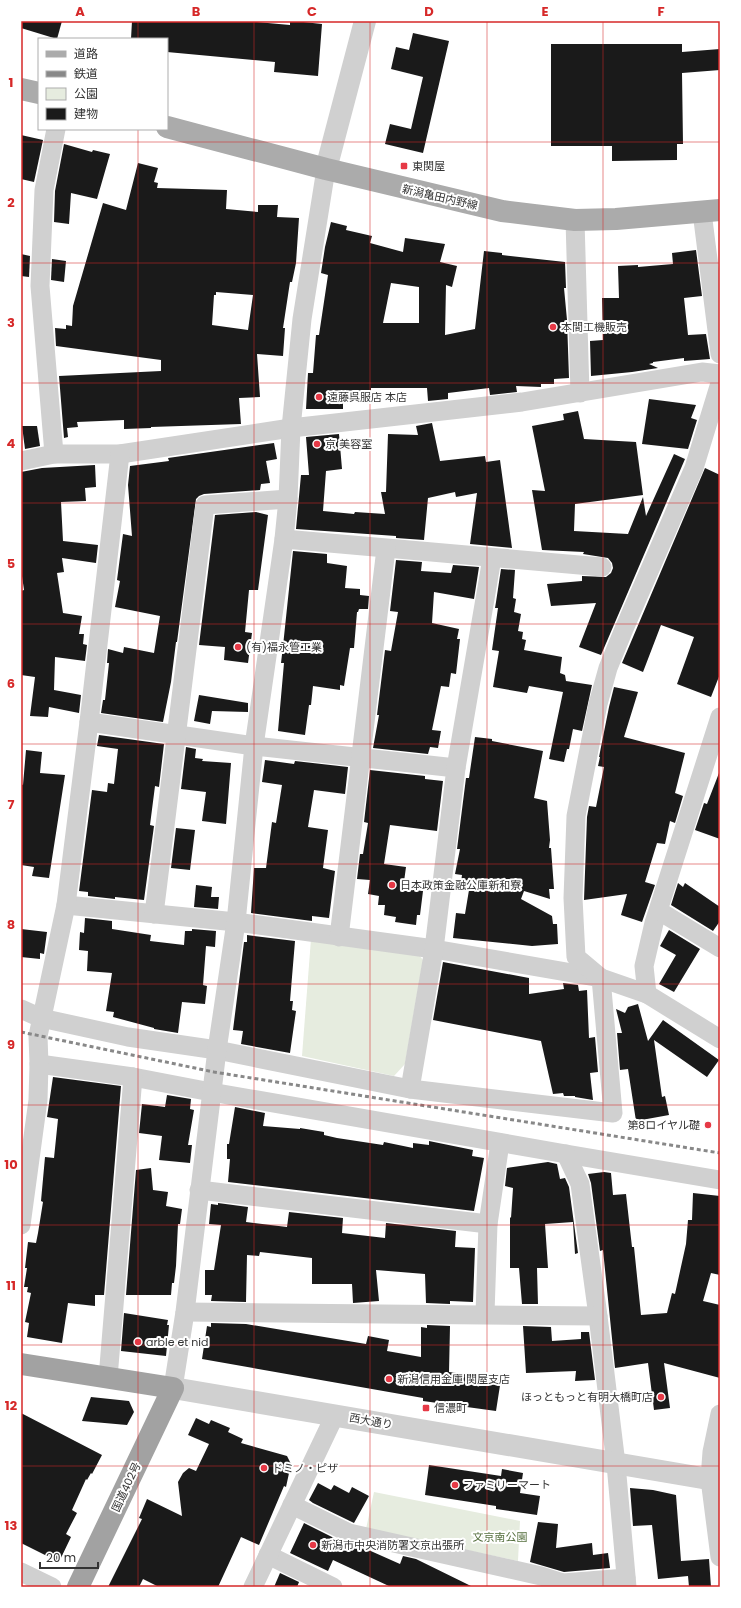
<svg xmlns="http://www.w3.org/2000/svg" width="741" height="1608" font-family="Poppins,'Noto Sans JP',sans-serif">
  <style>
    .green { fill: #e6ecdf }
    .building { fill: #1a1a1a; fill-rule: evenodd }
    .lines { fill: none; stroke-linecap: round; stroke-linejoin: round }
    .minor { stroke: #d0d0d0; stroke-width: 19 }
    .tertiary { stroke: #d0d0d0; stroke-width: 22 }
    .primary { stroke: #ababab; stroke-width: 22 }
    .trunk { stroke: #a2a2a2; stroke-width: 22 }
    .rail { stroke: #888; stroke-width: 3; stroke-dasharray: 4 3; stroke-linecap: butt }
    .grid { fill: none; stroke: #d62828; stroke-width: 1; stroke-opacity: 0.55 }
    .poi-dot { fill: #e63946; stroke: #fff; stroke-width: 1.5 }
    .labels { text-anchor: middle; stroke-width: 4; stroke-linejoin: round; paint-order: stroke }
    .poi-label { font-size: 11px; fill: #333; stroke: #fff; text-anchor: start }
    .street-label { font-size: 11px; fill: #333; stroke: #fff }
    .park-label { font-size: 11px; fill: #56703f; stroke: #fff }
    .neatline { fill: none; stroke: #d62828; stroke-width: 1.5 }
    .grid-label { font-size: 13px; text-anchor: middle; font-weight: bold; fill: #d62828 }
  </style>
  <rect width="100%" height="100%" fill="#fff"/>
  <!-- green -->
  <g class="green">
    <polygon points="311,939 419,955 423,960 405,1064 394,1076 302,1056"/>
    <polygon points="374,1492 520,1521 518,1561 366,1529"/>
  </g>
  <!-- building -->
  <g class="building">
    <polygon points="21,21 62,21 57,39 21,28"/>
    <polygon points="132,21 247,21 290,25 290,21 294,21 322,24 318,76 274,72 275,62 167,52 167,39 131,39"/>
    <polygon points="413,33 449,41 423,153 385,144 390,124 411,129 423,77 391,69 396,47 409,50"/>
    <polygon points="551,44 682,44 682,52 720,49 720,70 682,73 683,144 677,144 677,160 612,161 612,146 551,146"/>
    <polygon points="21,135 43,140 34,182 21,179"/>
    <polygon points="64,144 92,152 93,150 110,154 97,199 71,193 69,224 54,222 55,191"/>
    <path d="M138 163 158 168 154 182 158 183 157 188 227 190 226 209 258 212V205H278L277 217 299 218 296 263 292 282H290L283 328H285L283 356 257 354 260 397 239 398 241 424 151 427V428L124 429V420L77 422 78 427 67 428 68 437 64 438 59 376 161 371V360L56 346 55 328 66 329V325L72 326 73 306 103 203 126 210ZM216 292 253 295 248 330 212 325 214 295H216Z"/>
    <path d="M331 222 347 226 346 230 372 236 370 243 403 252 405 238 445 244 440 262 457 266 452 287 446 285 445 335 475 329 484 251 502 253V255L565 262 566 288H564L567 320 569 378 554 379V384H541V387L516 386 517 392 490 395 489 388 448 393V399L428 401 427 388H371V396L343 398V409H306L308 373H313L316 335H319L328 275 321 273 325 247ZM391 283 419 287V323H383Z"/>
    <polygon points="696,250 702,296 684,298 688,335 706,334 710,359 684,361 684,358 653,362 653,363 649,364 658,368 632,372 591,376 590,341 603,340 602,298 619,298 618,266 638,265 638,267 673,264 672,253"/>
    <polygon points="21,254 30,256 29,277 21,276"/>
    <polygon points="52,259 66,261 64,282 51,280"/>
    <polygon points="649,399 696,405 691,418 697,420 688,449 642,444"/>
    <polygon points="578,411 584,439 636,442 643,495 575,504 574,531 628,534 643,497 646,516 674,454 685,459 601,655 579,647 596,603 551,606 547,584 582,581 582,576 606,577 611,573 613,568 612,563 608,558 583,554 584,552 542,550 532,490 545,491 532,426 564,420 563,414"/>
    <polygon points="432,423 440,461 485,456 486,462 500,460 512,548 470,544 477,493 456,497 455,492 428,498 424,540 396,538 396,536 296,529 301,475 309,475 306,437 339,434 342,469 326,471 323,511 354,514 355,512 385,514 381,492 386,492 388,434 418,435 416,426"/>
    <polygon points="22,426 37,426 40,446 25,449"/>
    <polygon points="274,443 277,459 266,461 270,483 261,484 260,490 204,494 199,496 196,499 177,642 176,642 171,682 163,722 101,713 103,700 105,700 109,663 107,663 108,649 123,653 124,647 154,653 160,616 115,607 120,581 117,580 123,534 132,536 128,485 130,466 169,461 168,458"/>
    <polygon points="95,465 96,487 85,488 86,501 61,502 63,541 98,545 96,563 62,558 64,572 57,573 63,613 82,616 79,634 84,634 83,644 87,645 85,661 55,657 54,690 81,695 79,713 49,707 48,717 30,716 35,677 21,675 21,591 24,590 21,569 21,472 42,468"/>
    <polygon points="705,468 720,475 720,674 711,697 677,684 694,637 661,625 643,672 622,663"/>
    <polygon points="256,512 268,515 258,590 249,590 245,632 252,633 248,663 224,660 225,647 199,645 215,515"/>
    <polygon points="293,551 327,554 327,563 347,566 345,588 360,589 360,595 369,596 368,609 359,609 358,612 357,612 354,648 350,648 344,686 340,685 340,690 313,686 311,705 309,705 305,735 278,731 284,663 281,663 283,646"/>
    <polygon points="396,560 422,562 421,571 451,573 453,565 479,567 474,599 434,592 432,623 459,629 457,639 460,639 456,674 451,673 449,687 441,686 432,730 441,731 438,748 430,747 428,754 373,748 379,715 377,715 385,650 391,651 398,612 390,611"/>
    <polygon points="501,569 515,570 513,598 516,599 514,612 521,614 518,631 523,632 522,639 526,640 524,650 562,657 560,673 565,675 566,681 592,685 582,731 573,729 569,749 567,749 564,762 549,759 563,692 529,686 527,693 493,687 499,651 492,650 498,608 495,608 496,602"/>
    <polygon points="614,687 638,692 624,737 685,753 675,793 683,796 675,823 670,821 665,844 657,843 645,882 655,885 642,922 621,915 627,894 584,900 587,817 589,806 596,807 604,767 598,766 600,757 599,757 609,707"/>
    <polygon points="199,695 248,703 248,712 212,711 210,724 194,721"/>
    <polygon points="99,735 164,744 159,787 155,786 150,825 154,826 144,900 115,897 115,899 88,896 88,892 79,891 92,790 107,792 108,783 114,784 118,749 97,746"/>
    <polygon points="475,737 492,739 492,741 543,751 534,798 547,801 550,840 549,848 551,848 554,889 549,889 550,899 524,891 521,899 552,916 553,924 557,924 558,944 532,946 453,938 456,913 465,914 470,884 461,882 462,875 455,874 460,849 457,849 466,778 469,778"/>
    <polygon points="186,747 196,749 195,758 203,759 202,761 231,763 226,824 202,821 206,792 181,789"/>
    <polygon points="26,750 42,752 40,773 65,775 49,878 32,876 34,867 21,865 21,784 23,785"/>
    <polygon points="265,760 294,764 295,761 348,767 345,794 314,790 308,827 328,830 323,868 335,871 329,918 312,916 312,921 251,913 254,868 266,868 272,822 276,823 282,785 262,782"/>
    <polygon points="370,770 425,776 425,779 443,781 437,831 390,825 384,864 406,867 403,889 423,891 420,915 417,915 416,925 395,922 396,917 384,915 385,905 378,905 379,896 368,894 370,880 357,879 360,854 363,854 368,823 364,822"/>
    <polygon points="719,773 720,773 720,839 695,830 704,803 707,804"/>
    <polygon points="176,828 195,830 190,870 171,868"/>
    <polygon points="678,883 683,887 685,883 720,907 720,921 713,931 671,905"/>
    <polygon points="196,885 212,887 211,897 219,897 218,909 194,907"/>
    <polygon points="85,918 112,921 112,929 151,935 150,941 184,945 185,931 192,931 192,929 216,931 215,947 206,946 203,985 207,986 205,1004 182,1002 178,1033 154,1029 154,1028 113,1017 114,1012 106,1011 112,973 87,971 88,951 79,950 80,932 84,933"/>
    <polygon points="21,929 47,932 44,954 40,953 40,959 21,957"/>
    <polygon points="669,930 700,949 674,992 659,984 676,955 660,946"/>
    <polygon points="247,935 295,941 290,1001 293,1001 292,1010 296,1011 290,1053 241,1044 243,1031 233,1030 244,942 247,942"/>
    <polygon points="443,962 529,978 529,994 564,989 563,983 578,985 579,991 587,990 589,1038 595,1037 598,1072 590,1073 593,1100 575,1097 575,1096 564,1096 563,1093 553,1094 541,1041 433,1020"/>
    <polygon points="638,1004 648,1041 663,1020 719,1060 707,1077 654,1040 662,1097 665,1096 669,1115 636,1121 628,1069 620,1070 617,1033 622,1033 616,1009 625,1013 628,1007"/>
    <polygon points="53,1077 121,1086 104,1295 95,1295 95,1306 68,1303 62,1343 27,1337 29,1323 25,1322 31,1293 27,1292 28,1287 24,1287 27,1268 25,1268 28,1242 36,1243 38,1233 43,1202 41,1201 45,1157 54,1158 58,1119 47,1117"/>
    <polygon points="167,1095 191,1099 190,1109 194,1110 188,1145 192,1145 190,1163 159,1160 162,1136 139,1133 142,1104 165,1107"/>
    <polygon points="235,1107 265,1113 263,1126 300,1129 300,1128 324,1132 324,1135 337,1138 383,1145 384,1142 413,1148 413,1143 429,1145 429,1141 473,1150 472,1156 484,1158 474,1211 228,1182 230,1159 227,1159 227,1144 229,1144"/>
    <polygon points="548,1162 557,1164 560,1179 565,1178 569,1187 578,1253 575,1254 573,1222 545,1224 548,1268 537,1268 538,1304 522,1304 519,1268 510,1268 510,1217 511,1218 513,1188 505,1186 507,1168"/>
    <polygon points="151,1168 153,1190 168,1192 166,1206 182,1209 180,1224 178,1224 176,1266 174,1283 172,1283 171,1295 126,1295 136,1170"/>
    <polygon points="604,1172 611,1173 613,1195 626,1194 632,1247 634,1247 641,1315 667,1313 672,1293 675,1294 686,1244 688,1220 692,1220 693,1193 720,1196 720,1275 711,1273 703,1301 720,1305 720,1378 664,1363 670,1408 654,1410 648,1363 615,1368 603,1250 600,1251 591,1183 588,1174"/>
    <polygon points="218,1203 248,1207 246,1222 287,1227 289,1212 343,1218 342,1233 385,1238 386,1223 456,1231 455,1247 475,1248 473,1302 450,1301 450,1304 426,1303 425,1274 376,1270 379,1301 353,1303 352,1284 312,1284 312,1258 260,1252 259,1256 247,1255 246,1302 211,1301 212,1295 205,1295 205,1270 214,1270 221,1225 209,1224 211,1204 218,1205"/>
    <polygon points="124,1313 168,1320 167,1325 169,1325 166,1356 121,1351"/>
    <polygon points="211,1323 246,1324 366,1344 368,1336 389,1340 387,1351 421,1357 421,1327 427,1328 427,1325 450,1326 449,1372 501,1379 496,1411 423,1401 423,1398 202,1359 207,1326 211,1327"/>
    <polygon points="523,1326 551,1327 552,1341 581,1339 581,1332 589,1332 595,1380 575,1381 576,1371 526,1373"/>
    <polygon points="91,1397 129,1401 134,1412 127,1425 82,1421"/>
    <polygon points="21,1413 102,1455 92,1474 91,1473 87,1480 86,1479 72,1510 77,1513 66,1534 71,1537 59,1562 21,1543"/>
    <polygon points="196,1418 209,1424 211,1420 230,1428 228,1432 243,1439 241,1443 287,1456 291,1464 286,1487 284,1486 259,1545 241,1537 218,1587 159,1587 143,1579 139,1587 108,1587 142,1519 139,1518 147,1499 182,1516 178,1482 183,1473 189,1468 196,1471 209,1444 188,1435"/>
    <polygon points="429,1465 501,1476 502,1469 523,1473 520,1493 540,1496 537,1515 496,1509 496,1506 425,1495"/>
    <polygon points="318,1483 331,1490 334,1485 349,1493 352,1487 369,1496 354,1523 313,1503 309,1500"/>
    <polygon points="630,1488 653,1490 676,1495 681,1561 709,1559 711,1587 689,1587 688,1576 658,1579 652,1525 633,1526"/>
    <polygon points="538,1522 558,1524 556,1548 592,1543 593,1555 608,1553 610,1568 564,1572 530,1562"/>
    <polygon points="304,1523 344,1543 364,1548 400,1564 403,1556 416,1559 473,1587 391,1587 333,1560 328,1571 290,1553"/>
    <polygon points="280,1573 299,1582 297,1587 274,1587"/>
  </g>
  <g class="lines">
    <!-- minor -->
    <g class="minor">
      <polyline points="702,212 720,354"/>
      <polyline points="575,220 580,393"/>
      <polyline points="54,454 40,286 44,190 56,129"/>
      <polyline points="21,461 54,454 120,454 291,428 522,402 702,372 720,374"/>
      <polyline points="284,539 602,567"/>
      <polyline points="89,722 254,746 456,768"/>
      <polyline points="66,905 236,922 434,949 601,978 647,994 644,966 654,923 720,717"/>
      <polyline points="659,911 720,948"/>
      <polyline points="154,914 205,505 288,499"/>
      <polyline points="339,937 386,549"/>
      <polyline points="647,994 720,1039"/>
      <polyline points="21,1009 41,1018 128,1037 217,1050 410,1089 613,1113 601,978 576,957 573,898 576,816 598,704 608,668 624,629 694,468 720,383"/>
      <polyline points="39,1064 133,1077 211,1092 566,1154 720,1180"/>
      <polyline points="410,1089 434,949 456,768 492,558"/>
      <polyline points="566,1154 580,1184 598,1316 616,1464 627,1587"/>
      <polyline points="199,1190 488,1224"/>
      <polyline points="21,1225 38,1100 39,1064 38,1036 66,905 89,722 120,454"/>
      <polyline points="185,1312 598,1316"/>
      <polyline points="485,1314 488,1224 500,1143"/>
      <polyline points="108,1378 133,1077"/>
      <polyline points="173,1388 185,1312 217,1050 236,922 254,746 284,539 288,499 291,428 302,319 326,169"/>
      <polyline points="720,1414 712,1452 710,1479 720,1557"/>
      <polyline points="292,1505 349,1533 541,1576 563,1583 626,1578"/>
      <polyline points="268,1555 333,1587"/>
      <polyline points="21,1572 52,1587"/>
      <polyline points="253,1587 335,1415"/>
    </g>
    <!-- tertiary -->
    <g class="tertiary">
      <polyline points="326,169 365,21"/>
      <polyline points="173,1388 720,1481"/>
    </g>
    <!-- primary -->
    <g class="primary">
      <polyline points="21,89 39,93"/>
      <polyline points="167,127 326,169 502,211 575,220 616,219 720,210"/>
    </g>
    <!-- trunk -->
    <polyline class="trunk" points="21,1364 173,1388 78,1587"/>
    <!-- rail -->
    <polyline class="rail" points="21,1032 214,1072 720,1153"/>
  </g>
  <!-- grid -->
  <path class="grid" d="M138 21V39M254 21V1587M370 21V1587M487 21V1587M603 21V1587M138 129V1587M21 142H720M21 263H720M21 383H720M21 503H720M21 624H720M21 744H720M21 864H720M21 984H720M21 1105H720M21 1225H720M21 1345H720M21 1466H720"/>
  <!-- markers -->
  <g class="poi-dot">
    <rect x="400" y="162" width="8" height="8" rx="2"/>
    <circle cx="553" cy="327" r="4"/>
    <circle cx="319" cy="397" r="4"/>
    <circle cx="317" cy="444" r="4"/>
    <circle cx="238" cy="647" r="4"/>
    <circle cx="392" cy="885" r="4"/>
    <circle cx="708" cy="1125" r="4"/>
    <circle cx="138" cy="1342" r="4"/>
    <circle cx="389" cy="1379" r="4"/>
    <circle cx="661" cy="1397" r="4"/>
    <rect x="422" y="1404" width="8" height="8" rx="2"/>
    <circle cx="264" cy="1468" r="4"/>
    <circle cx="455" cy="1485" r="4"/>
    <circle cx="313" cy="1545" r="4"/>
  </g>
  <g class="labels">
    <!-- poi labels -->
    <g class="poi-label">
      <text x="412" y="170">東関屋</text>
      <text x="561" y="331">本間工機販売</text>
      <text x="327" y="401">遠藤呉服店 本店</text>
      <text x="325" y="448">京 美容室</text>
      <text x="246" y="651">(有)福永管工業</text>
      <text x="400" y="889">日本政策金融公庫新和寮</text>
      <text x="700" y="1129" text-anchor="end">第8ロイヤル礎</text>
      <text x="146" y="1346">arble et nid</text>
      <text x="397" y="1383">新潟信用金庫 関屋支店</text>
      <text x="653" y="1401" text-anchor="end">ほっともっと有明大橋町店</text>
      <text x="434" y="1412">信濃町</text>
      <text x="272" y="1472">ドミノ・ピザ</text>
      <text x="463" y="1489">ファミリーマート</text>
      <text x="321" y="1549">新潟市中央消防署文京出張所</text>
    </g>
    <!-- street labels -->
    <g class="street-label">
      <text transform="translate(440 197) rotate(13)" y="4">新潟亀田内野線</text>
      <text transform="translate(371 1421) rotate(10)" y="4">西大通り</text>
      <text transform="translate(126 1487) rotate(-65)" y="4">国道402号</text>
    </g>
    <!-- park labels -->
    <g class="park-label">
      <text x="500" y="1541">文京南公園</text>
    </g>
  </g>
  <!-- border -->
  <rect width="741" height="1608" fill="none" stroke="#ffffff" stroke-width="44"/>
  <!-- legend -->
  <rect x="38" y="38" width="130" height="92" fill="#ffffff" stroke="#adadad"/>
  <rect x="46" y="51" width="20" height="6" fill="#ababab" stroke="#adadad"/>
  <text x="74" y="58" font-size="12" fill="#333333">道路</text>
  <rect x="46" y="71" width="20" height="6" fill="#888888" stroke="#adadad"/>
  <text x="74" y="78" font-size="12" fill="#333333">鉄道</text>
  <rect x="46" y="88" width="20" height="12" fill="#e6ecdf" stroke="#adadad"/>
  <text x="74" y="98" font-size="12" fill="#333333">公園</text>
  <rect x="46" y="108" width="20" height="12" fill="#1a1a1a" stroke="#adadad"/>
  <text x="74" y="118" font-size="12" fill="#333333">建物</text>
  <!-- scale -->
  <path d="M40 1562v6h58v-6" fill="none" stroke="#333333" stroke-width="2"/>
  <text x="46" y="1562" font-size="12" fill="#333333" stroke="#ffffff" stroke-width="3" paint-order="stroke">20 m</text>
  <rect x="22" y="22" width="697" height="1564" class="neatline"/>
  <g class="grid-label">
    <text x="80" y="16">A</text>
    <text x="196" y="16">B</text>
    <text x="312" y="16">C</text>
    <text x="429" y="16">D</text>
    <text x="545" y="16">E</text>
    <text x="661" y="16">F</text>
    <text x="11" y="87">1</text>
    <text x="11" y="207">2</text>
    <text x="11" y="327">3</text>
    <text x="11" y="448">4</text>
    <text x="11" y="568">5</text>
    <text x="11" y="688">6</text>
    <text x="11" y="809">7</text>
    <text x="11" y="929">8</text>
    <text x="11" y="1049">9</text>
    <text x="11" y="1169">10</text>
    <text x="11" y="1290">11</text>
    <text x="11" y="1410">12</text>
    <text x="11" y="1530">13</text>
  </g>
</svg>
